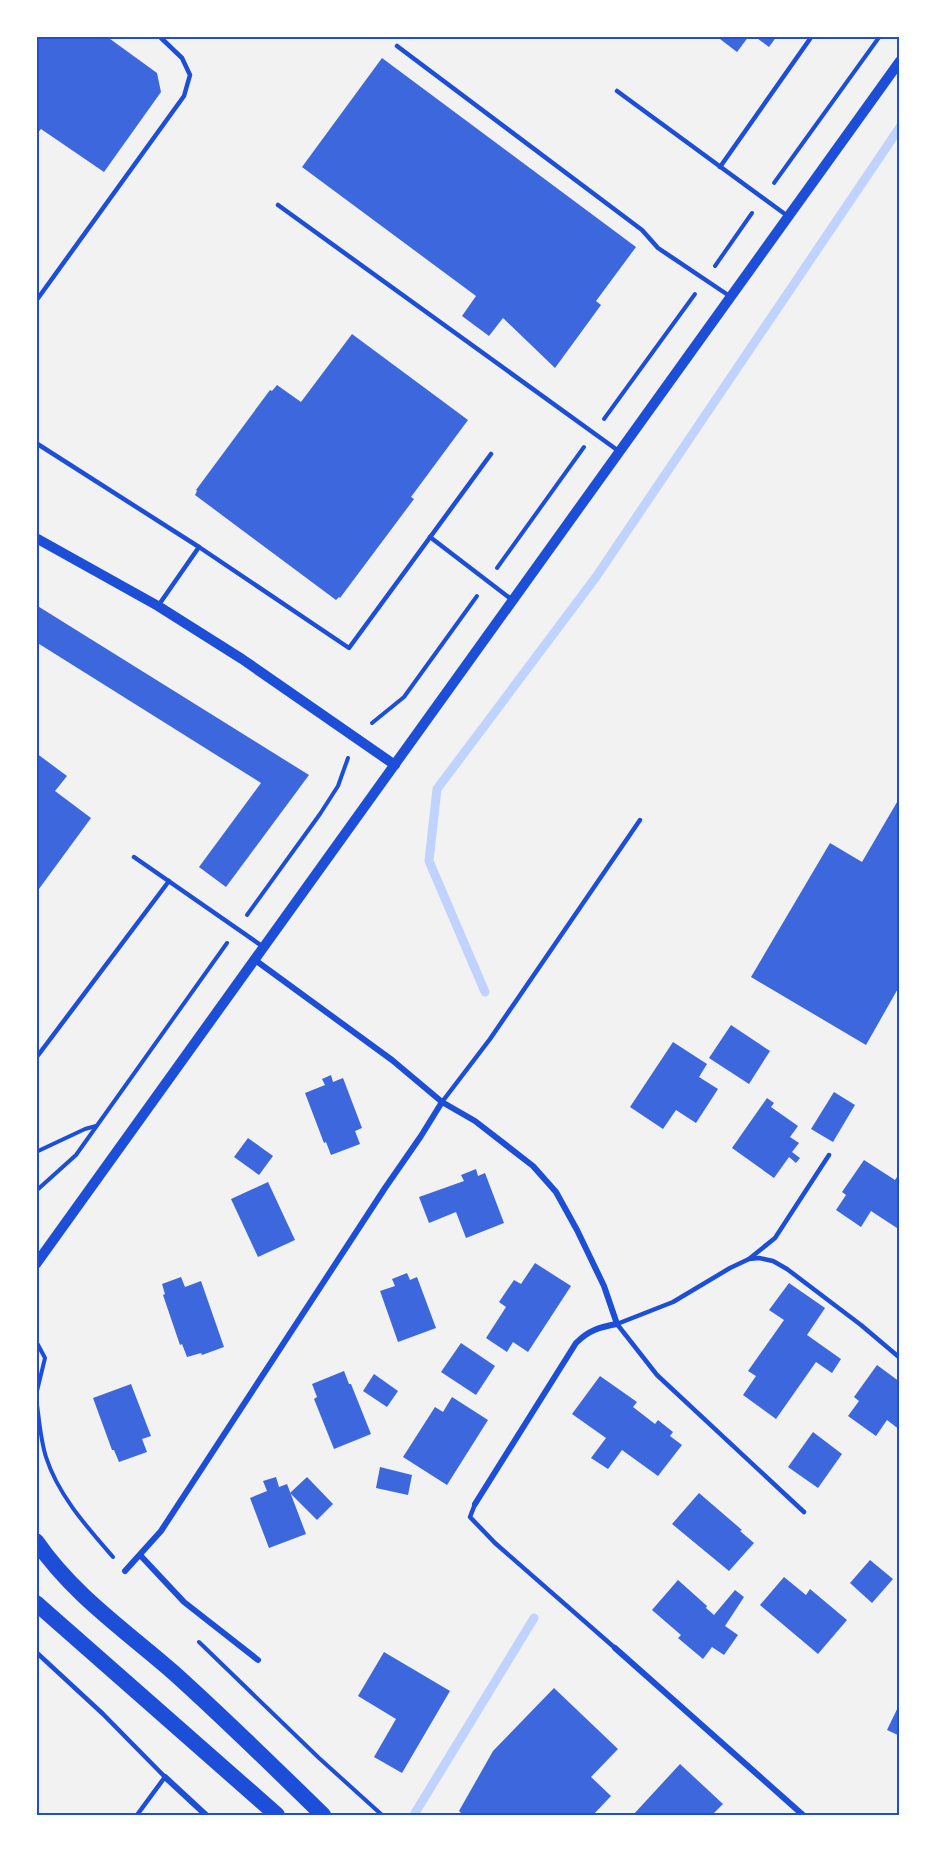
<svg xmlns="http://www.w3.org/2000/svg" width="936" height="1851" font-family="Inter,sans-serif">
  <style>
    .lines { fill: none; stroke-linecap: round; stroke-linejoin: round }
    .stream { stroke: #bfd3fe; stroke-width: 9 }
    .building { fill: #3d67dc }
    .path { stroke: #1d4ed8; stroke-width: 4 }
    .service { stroke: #1d4ed8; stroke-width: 4.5 }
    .minor { stroke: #1d4ed8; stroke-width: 6 }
    .tertiary { stroke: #1d4ed8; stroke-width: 10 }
    .trunk { stroke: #1d4ed8; stroke-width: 16 }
    .neatline { fill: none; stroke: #1d4ed8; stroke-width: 2 }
  </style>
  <rect width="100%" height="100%" fill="#f2f2f2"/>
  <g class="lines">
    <!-- stream -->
    <g class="stream">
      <polyline points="485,992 429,861 437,789 596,577 900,127"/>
      <polyline points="415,1813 534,1618"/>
    </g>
  </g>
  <!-- building -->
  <g class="building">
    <polygon points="36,36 106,36 157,73 161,92 104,172 41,129 36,135"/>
    <polygon points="716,36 749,36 737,52"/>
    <polygon points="754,36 777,36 769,47"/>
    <polygon points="382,58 636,247 596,301 601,305 555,368 503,318 489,336 462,316 476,296 302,167"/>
    <polygon points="352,334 468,420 411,497 414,499 340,598 339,597 336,600 195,495 197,491 196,490 270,390 272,391 277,385 301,402"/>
    <polygon points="36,605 309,775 226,887 199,867 261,783 36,642"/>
    <polygon points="36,753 67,776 55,791 91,818 36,893"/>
    <polygon points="900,797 900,985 866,1045 751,977 830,843 862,862"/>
    <polygon points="731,1025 770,1051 749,1084 709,1058"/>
    <polygon points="673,1042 707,1064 699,1077 718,1089 696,1123 676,1110 663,1129 630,1107"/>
    <polygon points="331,1075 333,1082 343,1078 362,1128 355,1131 360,1144 331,1155 326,1142 324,1143 305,1093 325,1085 322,1079"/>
    <polygon points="834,1092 855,1105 833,1142 811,1129"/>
    <polygon points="767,1098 774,1103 771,1107 798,1126 790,1137 799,1143 792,1152 800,1158 796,1163 789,1157 774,1178 732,1148"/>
    <polygon points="248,1138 273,1156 259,1175 234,1157"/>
    <polygon points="864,1160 895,1180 899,1174 900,1175 900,1230 871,1211 861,1227 836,1210 846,1195 842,1192"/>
    <polygon points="476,1169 478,1176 485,1173 504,1223 466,1238 456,1212 429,1223 419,1197 464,1181 461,1175"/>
    <polygon points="268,1182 295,1240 258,1257 231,1199"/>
    <polygon points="535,1263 571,1286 528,1352 513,1342 507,1352 486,1338 506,1307 499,1302 514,1280 521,1284"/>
    <polygon points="407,1273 410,1280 417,1277 436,1328 398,1342 380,1291 395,1286 392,1279"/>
    <polygon points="181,1277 185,1287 201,1281 224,1347 202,1355 201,1353 187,1357 182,1344 180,1345 163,1295 165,1294 162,1284"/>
    <polygon points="789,1283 825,1308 807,1335 841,1359 832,1373 816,1362 776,1419 743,1395 756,1376 748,1371 784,1320 769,1310"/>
    <polygon points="461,1343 495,1366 476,1395 441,1372"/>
    <polygon points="877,1365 900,1382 900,1430 887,1420 876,1436 848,1416 859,1401 854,1397"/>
    <polygon points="344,1371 349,1384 351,1384 371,1434 334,1449 314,1399 317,1397 312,1384"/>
    <polygon points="374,1374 398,1391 387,1407 363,1391"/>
    <polygon points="600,1376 637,1402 633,1407 655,1424 658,1420 673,1432 670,1436 682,1445 658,1476 622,1450 608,1469 591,1458 606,1438 572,1414"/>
    <polygon points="131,1384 151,1436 142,1439 147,1452 119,1462 114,1450 112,1450 93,1398"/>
    <polygon points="452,1397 488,1420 447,1485 403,1457 435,1407 443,1412"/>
    <polygon points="813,1432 842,1454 818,1488 788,1467"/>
    <polygon points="380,1467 412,1475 408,1495 376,1488"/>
    <polygon points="276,1477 279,1487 287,1484 306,1534 269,1548 250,1498 267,1491 263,1481"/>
    <polygon points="307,1477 333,1504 317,1520 290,1493"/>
    <polygon points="699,1493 742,1530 740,1531 754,1543 729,1571 672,1524"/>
    <polygon points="870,1560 893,1579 872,1603 850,1583"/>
    <polygon points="784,1577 806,1595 810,1589 847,1620 818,1654 760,1605"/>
    <polygon points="678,1580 707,1606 706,1608 714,1615 735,1590 744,1597 725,1626 738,1635 724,1655 712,1647 703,1659 678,1638 681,1635 652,1610"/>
    <polygon points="384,1652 450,1691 402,1773 374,1757 396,1719 358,1696"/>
    <polygon points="554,1688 618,1749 591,1777 611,1796 593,1815 463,1815 459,1811 493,1751"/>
    <polygon points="900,1703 900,1736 887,1730"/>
    <polygon points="680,1764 723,1804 712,1815 633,1815"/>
  </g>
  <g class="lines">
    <!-- path -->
    <g class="path">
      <polyline points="774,183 880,36"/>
      <polyline points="715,266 752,213"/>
      <polyline points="604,419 695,294"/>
      <polyline points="497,568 584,447"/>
      <polyline points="372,723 404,697 477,596"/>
      <polyline points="247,915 320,814 338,786 348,758"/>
      <polyline points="36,1152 85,1129 96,1126"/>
      <polyline points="36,1191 76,1155 227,943"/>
      <polyline points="36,1341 45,1358 36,1395"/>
      <path d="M36 1397C39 1417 40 1438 46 1457 58 1495 87 1527 113 1557"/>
      <polyline points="199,1642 319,1758 382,1815"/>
    </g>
    <!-- service -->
    <g class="service">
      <polyline points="397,46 642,230 658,248 731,297"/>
      <polyline points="617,91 789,217"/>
      <polyline points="720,167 812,36"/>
      <polyline points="278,205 620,452"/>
      <polyline points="36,301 184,96 190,75 182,58 159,36"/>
      <polyline points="36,443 199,547 349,648 491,454"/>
      <polyline points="430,537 511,599"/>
      <polyline points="158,606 199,547"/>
      <polyline points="134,857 262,946"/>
      <polyline points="36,1058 169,881"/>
      <polyline points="442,1102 490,1039 640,820"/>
      <polyline points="749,1259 759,1258 773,1261 787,1269 861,1325 900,1358"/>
      <polyline points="475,1504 470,1517 495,1543 615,1648"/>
      <polyline points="804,1512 657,1375 617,1324 673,1302 730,1268 749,1259 775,1238 829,1155"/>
      <polyline points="36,1652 103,1714 165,1777 137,1815"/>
    </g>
    <!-- minor -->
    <g class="minor">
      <path d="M255 960 392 1060 442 1102 475 1121 533 1166 556 1192 577 1230 604 1286 617 1324C600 1327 589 1330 576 1343L475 1504"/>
      <polyline points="140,1555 184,1602 258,1660"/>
      <polyline points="125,1571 161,1531 385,1188 421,1136 442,1102"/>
      <polyline points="615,1648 803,1815"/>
      <polyline points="165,1777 206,1815"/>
    </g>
    <!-- tertiary -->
    <g class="tertiary">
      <polyline points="36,538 158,606 242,659 395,765"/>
      <polyline points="36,1264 900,61"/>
    </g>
    <!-- trunk -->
    <g class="trunk">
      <path d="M36 1541C73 1595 126 1631 174 1673 225 1719 274 1767 323 1815"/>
      <polyline points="36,1603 277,1815"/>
    </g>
  </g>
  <!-- border -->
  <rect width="936" height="1851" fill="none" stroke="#ffffff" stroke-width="75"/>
  <rect x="38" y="38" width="860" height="1776" class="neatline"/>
</svg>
